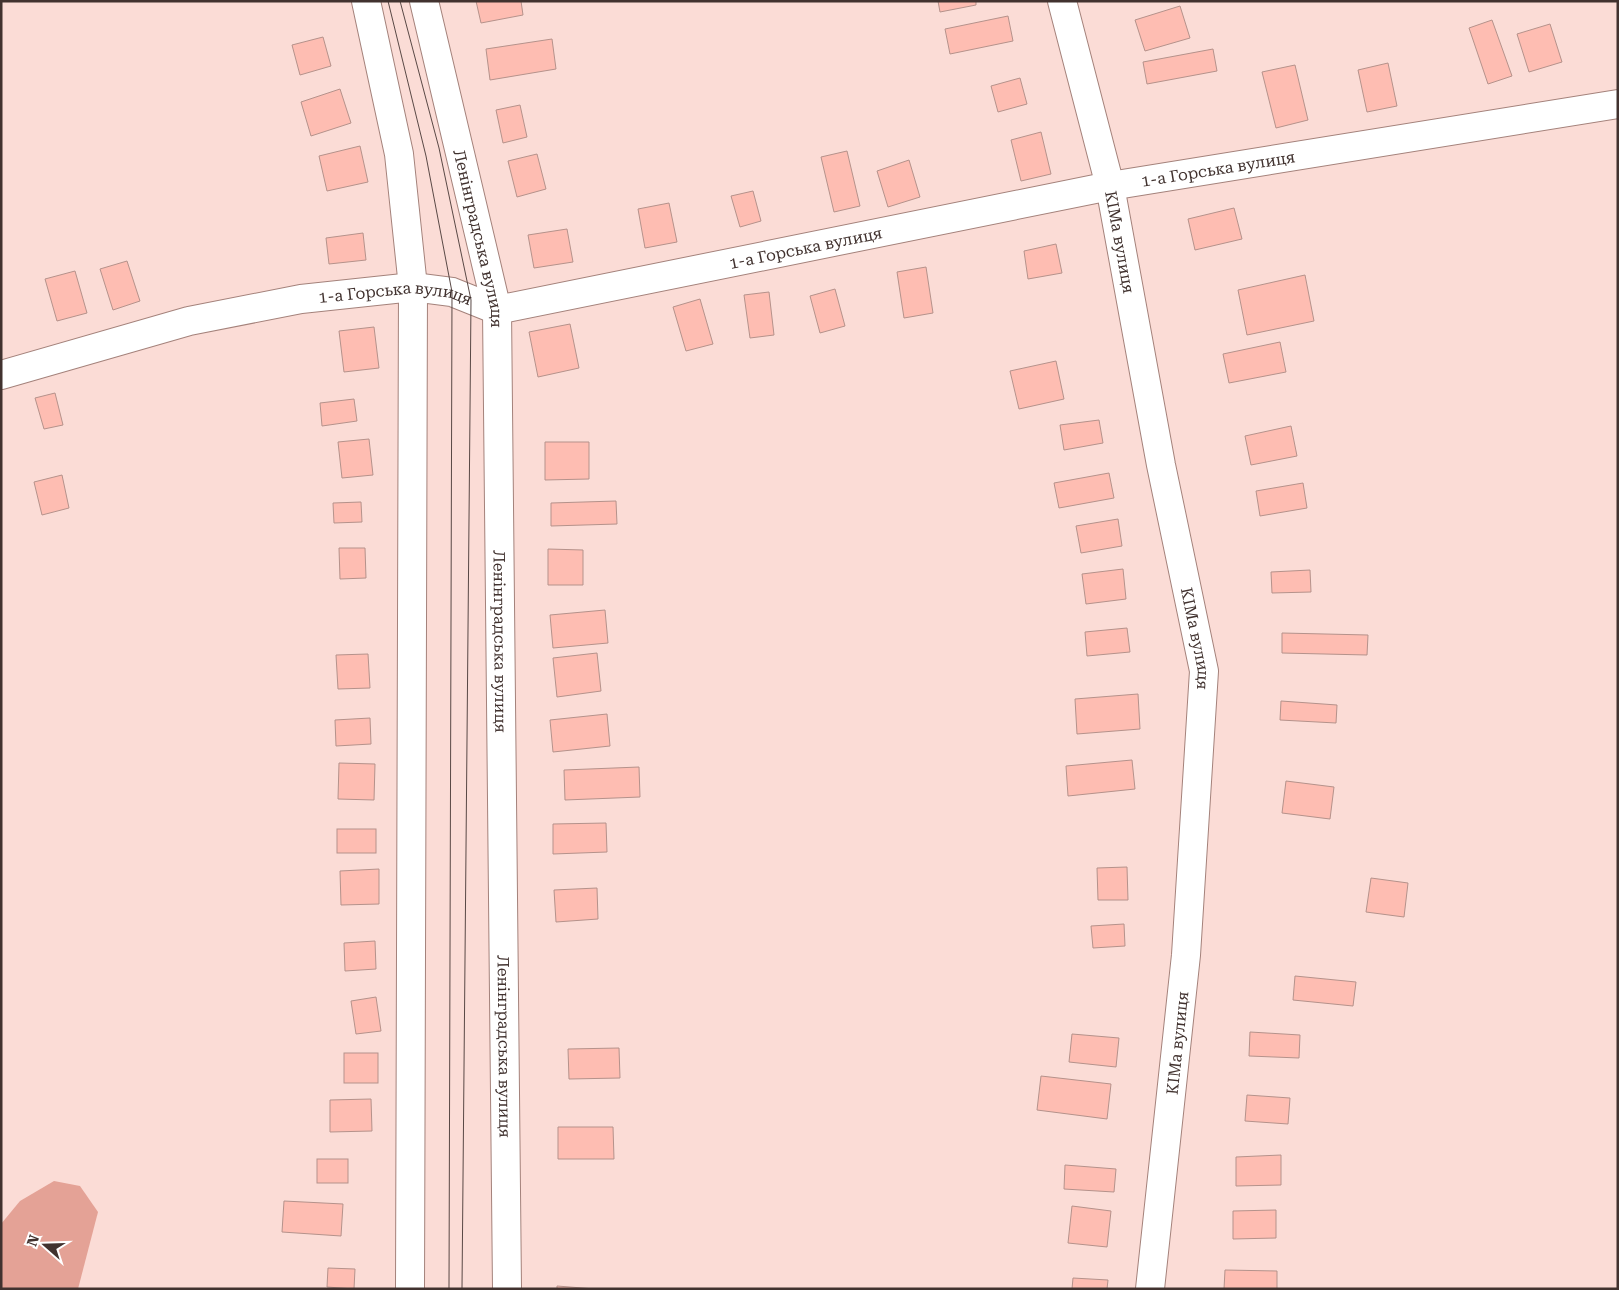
<svg xmlns="http://www.w3.org/2000/svg" width="1619" height="1290" font-family="'Roboto Serif',serif">
  <style>
    .green { fill: #e4a296 }
    .building { fill: #febdb2; stroke: #b5928b }
    .lines { fill: none; stroke-linecap: round; stroke-linejoin: round }
    .minor-casing { stroke: #a4827b; stroke-width: 30 }
    .minor { stroke: #fff; stroke-width: 28 }
    .tram { stroke: #594845; stroke-width: 1 }
    .labels { text-anchor: middle; stroke-width: 4; stroke-linejoin: round; paint-order: stroke }
    .street-label { font-size: 16px; fill: #41322f; stroke: #fff }
  </style>
  <rect width="100%" height="100%" fill="#fbdcd6"/>
  <!-- green -->
  <polygon class="green" points="54,1181 80,1186 98,1212 78,1289 1,1289 1,1224 20,1201"/>
  <!-- building -->
  <g class="building">
    <polygon points="476,1 521,1 523,15 481,23"/>
    <polygon points="938,1 976,1 976,5 940,12"/>
    <polygon points="1180,6 1190,38 1145,51 1135,20"/>
    <polygon points="1008,16 1013,41 950,54 945,29"/>
    <polygon points="1492,20 1512,76 1488,84 1469,28"/>
    <polygon points="1550,24 1562,62 1529,72 1517,34"/>
    <polygon points="323,37 331,66 300,75 292,45"/>
    <polygon points="552,39 556,69 490,80 486,49"/>
    <polygon points="1213,49 1217,71 1147,84 1143,62"/>
    <polygon points="1388,63 1397,106 1367,112 1358,70"/>
    <polygon points="1295,65 1308,120 1276,128 1262,72"/>
    <polygon points="1020,78 1027,104 998,112 991,86"/>
    <polygon points="340,89 351,123 311,136 301,102"/>
    <polygon points="520,105 527,137 503,143 496,110"/>
    <polygon points="1041,132 1051,174 1021,181 1011,140"/>
    <polygon points="360,146 368,182 327,191 319,156"/>
    <polygon points="847,151 860,206 834,212 821,157"/>
    <polygon points="537,154 546,189 517,197 508,161"/>
    <polygon points="909,160 920,197 888,207 877,171"/>
    <polygon points="753,191 761,221 740,227 731,196"/>
    <polygon points="669,203 677,242 645,248 638,209"/>
    <polygon points="1234,208 1242,239 1195,250 1188,219"/>
    <polygon points="567,229 573,262 534,268 528,235"/>
    <polygon points="363,233 366,260 329,264 326,238"/>
    <polygon points="1056,244 1062,273 1028,279 1024,251"/>
    <polygon points="127,261 140,301 113,310 100,269"/>
    <polygon points="926,267 933,313 904,318 897,272"/>
    <polygon points="75,271 87,313 57,321 45,279"/>
    <polygon points="1305,275 1314,321 1247,335 1238,290"/>
    <polygon points="835,289 845,326 820,333 810,296"/>
    <polygon points="769,292 774,335 750,338 744,295"/>
    <polygon points="700,299 713,344 686,351 673,307"/>
    <polygon points="570,324 579,368 538,377 529,332"/>
    <polygon points="374,327 379,368 344,372 339,331"/>
    <polygon points="1280,342 1286,372 1229,383 1223,354"/>
    <polygon points="1056,361 1064,399 1019,409 1010,371"/>
    <polygon points="55,393 63,425 44,429 35,398"/>
    <polygon points="354,399 357,421 322,426 320,403"/>
    <polygon points="1099,420 1103,443 1064,450 1060,425"/>
    <polygon points="1291,426 1297,456 1251,465 1245,436"/>
    <polygon points="369,439 373,475 342,478 338,442"/>
    <polygon points="545,442 589,442 589,479 545,480"/>
    <polygon points="1109,473 1114,498 1059,508 1054,483"/>
    <polygon points="62,475 69,508 42,515 34,482"/>
    <polygon points="1303,483 1307,508 1260,516 1256,491"/>
    <polygon points="616,501 617,524 551,526 551,503"/>
    <polygon points="361,502 362,522 334,523 333,503"/>
    <polygon points="1118,519 1122,546 1081,553 1076,526"/>
    <polygon points="339,548 365,548 366,578 340,579"/>
    <polygon points="548,549 583,550 583,585 548,585"/>
    <polygon points="1123,569 1126,599 1086,604 1082,574"/>
    <polygon points="1310,570 1311,592 1272,593 1271,572"/>
    <polygon points="605,610 608,643 553,648 550,615"/>
    <polygon points="1127,628 1130,652 1087,656 1085,632"/>
    <polygon points="1282,633 1368,635 1367,655 1282,653"/>
    <polygon points="597,653 601,691 557,697 553,658"/>
    <polygon points="368,654 370,688 338,689 336,655"/>
    <polygon points="1138,694 1140,729 1077,734 1075,699"/>
    <polygon points="1281,701 1337,705 1336,723 1280,720"/>
    <polygon points="607,714 610,746 553,752 550,720"/>
    <polygon points="370,718 371,744 336,746 335,720"/>
    <polygon points="1132,760 1135,789 1068,796 1066,766"/>
    <polygon points="339,763 375,764 374,800 338,799"/>
    <polygon points="639,767 640,797 565,800 564,770"/>
    <polygon points="1286,781 1334,787 1330,819 1282,813"/>
    <polygon points="606,823 607,852 553,854 553,824"/>
    <rect x="337" y="829" width="39" height="24"/>
    <polygon points="1127,867 1128,900 1098,900 1097,868"/>
    <polygon points="379,869 379,904 341,905 340,871"/>
    <polygon points="1371,878 1408,883 1404,917 1366,912"/>
    <polygon points="597,888 598,919 556,922 554,890"/>
    <polygon points="1124,924 1125,946 1093,948 1091,926"/>
    <polygon points="375,941 376,969 345,971 344,943"/>
    <polygon points="1295,976 1356,982 1353,1006 1293,1000"/>
    <polygon points="376,997 381,1031 356,1034 351,1001"/>
    <polygon points="1250,1032 1300,1035 1299,1058 1249,1056"/>
    <polygon points="1072,1034 1119,1038 1116,1067 1069,1062"/>
    <polygon points="619,1048 620,1078 569,1079 568,1049"/>
    <rect x="344" y="1053" width="34" height="30"/>
    <polygon points="1041,1076 1111,1084 1107,1119 1037,1110"/>
    <polygon points="1247,1095 1290,1098 1288,1124 1245,1121"/>
    <polygon points="371,1099 372,1131 330,1132 330,1100"/>
    <polygon points="558,1127 613,1127 614,1159 558,1159"/>
    <polygon points="1281,1155 1281,1185 1236,1186 1236,1157"/>
    <rect x="317" y="1159" width="31" height="24"/>
    <polygon points="1065,1165 1116,1169 1114,1192 1064,1189"/>
    <polygon points="284,1201 343,1204 341,1236 282,1232"/>
    <polygon points="1072,1206 1111,1211 1107,1247 1068,1243"/>
    <polygon points="1276,1210 1276,1238 1233,1239 1233,1211"/>
    <polygon points="328,1268 355,1269 354,1289 327,1287"/>
    <polygon points="1225,1270 1277,1271 1277,1289 1224,1289"/>
    <polygon points="1073,1278 1108,1280 1107,1289 1072,1289"/>
    <polygon points="557,1286 595,1289 557,1289"/>
  </g>
  <g class="lines">
    <defs>
      <g id="minor">
        <polyline points="366,1 399,154 413,287 410,1289"/>
        <path id="s1" d="M424 1 497 310 507 1289"/>
        <path id="s2" d="M1062 1 1110 186 1161 465 1204 671 1186 955 1150 1289"/>
        <path id="s3" d="M1 375 189 321 301 299 413 287 452 292 497 310 1110 186 1618 104"/>
      </g>
    </defs>
    <!-- minor casing -->
    <use href="#minor" class="minor-casing"/>
    <!-- minor -->
    <use href="#minor" class="minor"/>
    <!-- tram -->
    <g class="tram">
      <polyline points="388,1 426,156 452,292 449,1289"/>
      <polyline points="400,1 439,148 471,300 462,1289"/>
    </g>
  </g>
  <g class="labels">
    <!-- street labels -->
    <g class="street-label">
      <text dy="6" stroke="none"><textPath href="#s3" startOffset="1245">1-а Горська вулиця</textPath></text>
      <text dy="6" stroke="none"><textPath href="#s1" startOffset="244">Ленінградська вулиця</textPath></text>
      <text dy="6" stroke="none"><textPath href="#s2" startOffset="248">КІМа вулиця</textPath></text>
      <text dy="6" stroke="none"><textPath href="#s3" startOffset="825">1-а Горська вулиця</textPath></text>
      <text dy="6" stroke="none"><textPath href="#s3" startOffset="405">1-а Горська вулиця</textPath></text>
      <text dy="6" stroke="none"><textPath href="#s2" startOffset="652">КІМа вулиця</textPath></text>
      <text dy="6" stroke="none"><textPath href="#s1" startOffset="649">Ленінградська вулиця</textPath></text>
      <text transform="translate(1177 1043) rotate(-84)" y="6">КІМа вулиця</text>
      <text dy="6" stroke="none"><textPath href="#s1" startOffset="1054">Ленінградська вулиця</textPath></text>
    </g>
  </g>
  <!-- border -->
  <rect width="1619" height="1290" fill="none" stroke="#41322f" stroke-width="5"/>
  <!-- north arrow -->
  <g transform="translate(45 1245) rotate(290)" stroke="#ffffff" stroke-width="4" paint-order="stroke">
  <path d="M0-4L9 19L0 12L-9 19Z" fill="#41322f"/>
  <text y="-8" font-size="14" font-weight="bold" text-anchor="middle" fill="#41322f">N</text>
  </g>
</svg>
